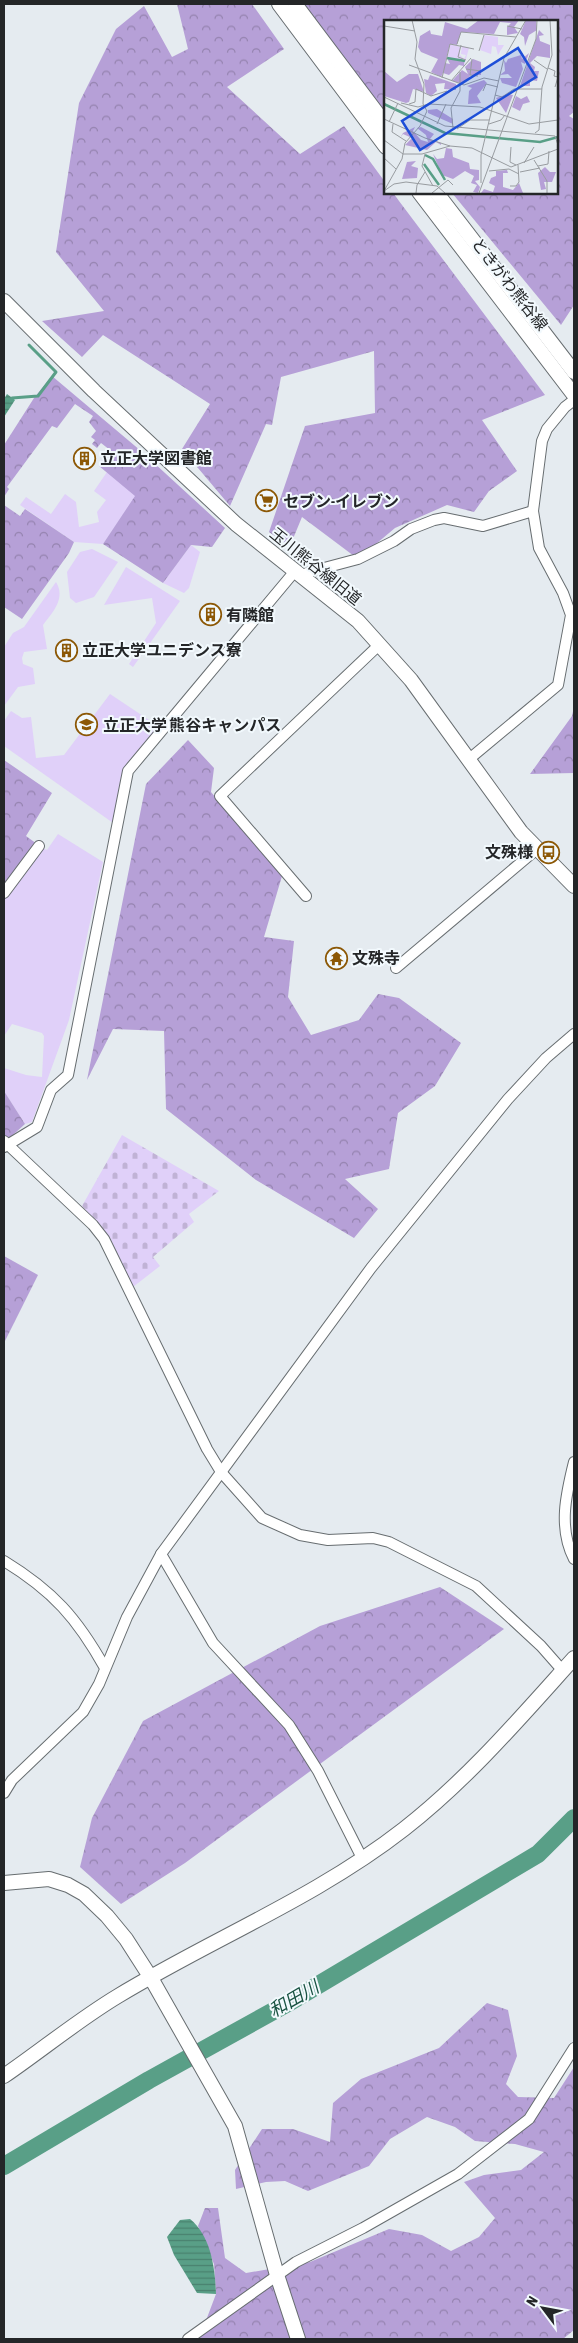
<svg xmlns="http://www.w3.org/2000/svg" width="578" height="2343" font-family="'Asap Condensed','Noto Sans JP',sans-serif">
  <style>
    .grass { fill: #e0d0f9 }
    .forest { fill: url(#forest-crowns) }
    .cemetery { fill: url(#cemetery-stones) }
    .water { fill: url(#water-rules) }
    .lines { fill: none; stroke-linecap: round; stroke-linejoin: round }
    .stream { stroke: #599f87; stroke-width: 3 }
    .river { stroke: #599f87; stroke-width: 18 }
    .street-casing { stroke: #676d70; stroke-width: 12 }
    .secondary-casing { stroke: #676d70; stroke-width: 16 }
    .street { stroke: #fff; stroke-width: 10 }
    .secondary { stroke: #fff; stroke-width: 14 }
    .labels { text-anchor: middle; stroke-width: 4; stroke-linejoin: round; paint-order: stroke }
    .street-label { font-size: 16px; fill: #242628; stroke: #f2f9fd }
    .poi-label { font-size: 16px; font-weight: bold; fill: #242628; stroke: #f2f9fd; text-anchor: start }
    .water-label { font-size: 18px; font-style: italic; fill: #195342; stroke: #f2f9fd }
    .inset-river { fill: none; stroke: #599f87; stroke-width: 2.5 }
    .inset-road { fill: none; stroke: #989ca0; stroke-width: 1 }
    .view { fill: #1d4ed8; fill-opacity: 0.15; stroke: #1d4ed8; stroke-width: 2.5 }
    .inset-edge { fill: none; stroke: #242628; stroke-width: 2.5 }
  </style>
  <defs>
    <pattern id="forest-crowns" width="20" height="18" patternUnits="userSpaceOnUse" patternTransform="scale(1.25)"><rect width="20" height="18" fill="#b6a0d7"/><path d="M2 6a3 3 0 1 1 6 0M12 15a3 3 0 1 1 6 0" fill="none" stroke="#9482ae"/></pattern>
    <pattern id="cemetery-stones" width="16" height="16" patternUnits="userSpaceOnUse" patternTransform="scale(1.25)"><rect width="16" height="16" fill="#e0d0f9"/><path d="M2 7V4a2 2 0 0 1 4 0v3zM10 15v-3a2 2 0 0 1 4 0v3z" fill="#c0b2d5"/></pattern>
    <pattern id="water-rules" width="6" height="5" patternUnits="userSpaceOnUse" patternTransform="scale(1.25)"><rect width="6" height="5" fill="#599f87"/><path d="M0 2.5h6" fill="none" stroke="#49816e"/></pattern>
  </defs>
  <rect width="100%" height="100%" fill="#e5ebf0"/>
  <!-- grass -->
  <g class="grass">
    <polygon points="107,472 136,496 103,544 74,542 20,505 26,497 51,514 65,494 76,502 79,527 99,522 97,512 106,500 94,491"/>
    <polygon points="191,545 200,552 189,588 184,593 163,583"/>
    <polygon points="92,549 118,562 94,597 76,603 70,598 67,572 80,552"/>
    <polygon points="126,567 180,601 133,667 129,664 156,623 152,598 104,605"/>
    <path d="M56 582C66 598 53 612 43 625L47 649 24 652 22 658 23 664 33 668 35 684 18 687 4 706V647L13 633 24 627Z"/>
    <polygon points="110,694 158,726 128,766 116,825 4,746 4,721 11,711 22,718 31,717 36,758 64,755"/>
    <polygon points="58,834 103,862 69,1020 32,1122 25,1124 4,1091 4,1068 26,1075 42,1077 44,1036 42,1033 12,1024 4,1036 4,899 43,848 47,850"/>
  </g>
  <!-- forest -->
  <g class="forest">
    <polygon points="177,4 252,4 284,49 227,87 300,154 344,126 385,182 386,192 393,193 545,395 482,420 517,471 489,491 474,512 447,505 395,528 358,559 302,517 290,546 269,532 305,426 375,413 374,351 281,377 272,425 266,424 230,506 182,449 210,404 103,335 82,357 42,321 104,311 56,252 79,103 116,29 144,6 172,57 188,49"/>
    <polygon points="303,4 574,4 574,112 569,116 574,119 574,305 561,325 452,193 557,192 557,21 386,21 385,112"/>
    <polygon points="52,376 141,451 225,528 212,547 191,545 163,583 103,544 135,496 99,466 110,450 101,443 97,448 92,444 95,440 91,437 96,431 89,422 93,416 75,404 57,428 52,426 7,487 9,489 4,497 4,445 34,398"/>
    <polygon points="4,505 20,516 25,509 74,542 69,553 22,619 4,607"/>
    <polygon points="574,706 574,773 530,774 572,716"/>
    <polygon points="188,740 214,768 211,792 282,876 264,937 294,941 288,997 311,1035 359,1020 378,994 399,998 461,1043 435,1086 398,1113 389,1169 345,1179 378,1209 354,1238 256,1180 166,1109 164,1031 113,1029 87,1080 146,784"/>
    <polygon points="4,760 52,793 26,836 37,844 4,887"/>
    <polygon points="4,1091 25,1124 4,1143"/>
    <polygon points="4,1256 38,1275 4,1343"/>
    <polygon points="440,1587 504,1629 185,1863 121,1904 80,1867 92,1818 143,1721 320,1626"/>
    <polygon points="487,2003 508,2010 517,2056 506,2084 518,2097 554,2098 574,2067 574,2330 563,2339 199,2339 216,2294 214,2264 198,2226 205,2208 218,2208 225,2258 246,2273 310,2262 389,2229 422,2235 451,2251 479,2237 495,2218 464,2182 484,2175 521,2170 544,2152 515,2144 475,2141 455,2127 427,2117 390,2139 369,2166 308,2191 285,2181 266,2182 236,2189 235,2170 262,2129 293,2129 330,2142 333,2103 361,2079 439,2048"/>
  </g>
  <!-- cemetery -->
  <polygon class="cemetery" points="122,1135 219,1191 189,1214 194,1222 153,1257 160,1266 133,1287 110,1238 82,1206"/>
  <!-- water -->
  <g class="water">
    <polygon points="7,394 15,400 4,417 4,399"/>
    <path d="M190 2219C211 2236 215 2268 216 2294L197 2293 174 2255 167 2237 180 2220Z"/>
  </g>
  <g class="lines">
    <!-- stream -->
    <polyline class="stream" points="10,401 12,398 38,396 56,372 29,345"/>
    <!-- river -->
    <polyline class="river" points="4,2166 149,2080 288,2003 538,1854 574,1818"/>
    <defs>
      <g id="street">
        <polyline points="301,576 309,572 358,559 394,541 411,529 434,520 444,518 483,526 533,511"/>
        <polyline points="468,760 558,685 571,615 563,593 539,548 533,511 542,441 547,429 565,407 574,400"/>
        <polyline points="4,893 39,846"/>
        <polyline points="306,896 220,796 380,644"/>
        <polyline points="396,968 537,849"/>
        <polyline points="4,1141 93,1225 104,1239 207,1449 221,1472 262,1518 300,1535 328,1540 373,1538 389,1542 476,1586 541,1646 563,1671"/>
        <polyline points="4,1147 37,1127 51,1090 68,1075 128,771 295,571"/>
        <path d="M574 1462C566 1494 558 1528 574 1559"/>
        <polyline points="161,1554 213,1643 289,1725 318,1771 362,1858"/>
        <path d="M4 1561C53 1591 77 1618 105 1668"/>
        <polyline points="4,1793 12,1780 83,1712 99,1684 127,1617 161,1554 371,1268 508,1099 546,1058 574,1034"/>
        <polyline points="188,2339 296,2262 363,2228 458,2174 529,2119 574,2048"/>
      </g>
      <g id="secondary">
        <polyline points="279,4 386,147"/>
        <polyline points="295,4 386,125"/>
        <polyline points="419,192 574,395"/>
        <polyline points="436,192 574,372"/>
        <polyline points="4,301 94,391 236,524 358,621 411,680 521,832 574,886"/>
        <polyline points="4,1883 49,1879 68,1885 84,1894 107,1916 126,1939 151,1978 235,2126 277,2275 298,2339"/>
        <path d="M4 2076C42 2050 78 2020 118 1996 212 1939 317 1897 404 1829 468 1779 520 1718 574 1658"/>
      </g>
    </defs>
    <!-- street casing -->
    <use href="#street" class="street-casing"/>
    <!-- secondary casing -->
    <use href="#secondary" class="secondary-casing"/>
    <!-- street -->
    <use href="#street" class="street"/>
    <!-- secondary -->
    <use href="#secondary" class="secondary"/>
  </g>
  <!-- icons -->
  <defs>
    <symbol id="building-ring" viewBox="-11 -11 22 22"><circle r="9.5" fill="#f2f9fd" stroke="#8c5806" stroke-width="1.5"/><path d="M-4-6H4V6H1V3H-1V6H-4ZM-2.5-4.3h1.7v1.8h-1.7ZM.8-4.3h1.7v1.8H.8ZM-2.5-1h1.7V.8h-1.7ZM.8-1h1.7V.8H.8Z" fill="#8c5806"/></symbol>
    <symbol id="supermarket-ring" viewBox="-11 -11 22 22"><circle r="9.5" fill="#f2f9fd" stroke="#8c5806" stroke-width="1.5"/><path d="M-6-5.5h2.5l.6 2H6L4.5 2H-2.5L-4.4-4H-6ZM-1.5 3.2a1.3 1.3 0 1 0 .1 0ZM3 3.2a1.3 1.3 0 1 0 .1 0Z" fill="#8c5806"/></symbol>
    <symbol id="university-ring" viewBox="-11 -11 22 22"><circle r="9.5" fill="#f2f9fd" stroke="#8c5806" stroke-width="1.5"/><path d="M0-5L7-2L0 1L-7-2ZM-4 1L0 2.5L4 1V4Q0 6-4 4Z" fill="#8c5806"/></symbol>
    <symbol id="bus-ring" viewBox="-11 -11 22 22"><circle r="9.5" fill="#f2f9fd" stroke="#8c5806" stroke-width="1.5"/><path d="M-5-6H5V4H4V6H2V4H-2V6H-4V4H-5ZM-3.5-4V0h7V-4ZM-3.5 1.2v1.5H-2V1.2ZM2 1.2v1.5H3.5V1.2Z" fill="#8c5806"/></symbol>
    <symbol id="temple-ring" viewBox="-11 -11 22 22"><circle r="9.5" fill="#f2f9fd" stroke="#8c5806" stroke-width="1.5"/><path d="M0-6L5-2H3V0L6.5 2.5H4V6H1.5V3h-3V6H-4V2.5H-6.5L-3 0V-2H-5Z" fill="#8c5806"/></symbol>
  </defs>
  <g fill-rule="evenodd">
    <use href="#building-ring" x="72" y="446" width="25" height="25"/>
    <use href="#supermarket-ring" x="254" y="488" width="25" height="25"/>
    <use href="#building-ring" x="198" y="602" width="25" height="25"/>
    <use href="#building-ring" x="54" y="638" width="25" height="25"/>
    <use href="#university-ring" x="74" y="712" width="25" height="25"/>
    <use href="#bus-ring" x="536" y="840" width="25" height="25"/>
    <use href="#temple-ring" x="324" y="946" width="25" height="25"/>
  </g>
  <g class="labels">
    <!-- street labels -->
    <g class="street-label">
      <text transform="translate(510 284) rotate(52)" y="6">ときがわ熊谷線</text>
      <text transform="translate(316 566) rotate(39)" y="6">玉川熊谷線旧道</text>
    </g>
    <!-- poi labels -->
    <g class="poi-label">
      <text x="100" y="464">立正大学図書館</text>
      <text x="283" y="507">セブン-イレブン</text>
      <text x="226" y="621">有隣館</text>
      <text x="82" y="656">立正大学ユニデンス寮</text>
      <text x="103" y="731">立正大学 熊谷キャンパス</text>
      <text x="533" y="858" text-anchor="end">文殊様</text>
      <text x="352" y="964">文殊寺</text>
    </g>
    <!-- water labels -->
    <g class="water-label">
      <text transform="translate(294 1999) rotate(-30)" y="6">和田川</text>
    </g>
  </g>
  <!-- overview -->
  <g transform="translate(384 20)">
    <rect width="174" height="174" fill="#e5ebf0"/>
    <path d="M100 15 114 17V25H120L114 35 112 27 108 26 107 34 96 30ZM66 24 76 27V35L80 39 82 35 77 34 78 26 85 28 80 46V42L63 38Z" fill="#e0d0f9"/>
    <path d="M95 0H135L130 7 134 13 123 15V7L127 3 116 2 110 14 77 12 73 25 66 24 61 43 66 44 63 38 80 42V46L75 45 65 55 59 53 57 57 47 52 54 39 37 32 34 27 36 16 46 10 47 14 58 16 61 2 83 9ZM142 0H152L153 10 145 15 141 26 140 17 136 14ZM155 10 160 15 155 16 156 21 166 25V38L153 36 146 43 151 47 150 51H155L153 61 146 60V66H136ZM145 33 141 44 137 42 139 49 132 67 118 63 116 58H128L124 54 116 55 121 51 120 40 122 43 124 39 137 35 138 39ZM89 39 97 42V55H87L79 64 68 61 78 50 84 54 81 47ZM0 51 13 62 25 54H34L40 72 29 69 25 82 22 83 0 76ZM46 55 72 64V70L60 69 61 63 51 64 53 71 47 76 42 73 40 59 44 60ZM100 60 103 63 93 76 97 83 84 84 85 71 88 68 83 66ZM124 74 129 75 122 93 112 78ZM132 76 137 79 143 76 146 82 139 84 136 91 128 87ZM53 89 69 99V104L44 93V90ZM31 107 29 111 37 120 44 122 42 115 33 108 37 107 50 114 46 119 57 123V125L52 122 43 130 21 125 28 118 19 114 16 118 19 113ZM62 128 68 129 69 137 85 143 86 149 95 150V160L91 161 96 167 94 173 89 172 93 165 87 163 90 156 81 151 69 159 58 155 49 134 53 139 60 138ZM32 141 27 146 34 148 33 158 18 159 23 142ZM161 147 166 152H172L168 162H160L162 169 157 170 154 153ZM123 150 124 153H119V167L129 170 135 163 139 173H97L100 169 109 172 111 166 105 163 107 158 112 156V151Z" fill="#b6a0d7"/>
    <path class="inset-river" d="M63 38 81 41M0 84 61 113 156 122 174 117M41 135 49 139 61 160M40 144 55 165"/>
    <path class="inset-road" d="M0 6 31 11M123 6 138 9M73 24 77 12 132 17M77 25 74 37 82 40M95 31 100 15M88 39 86 55 94 56M150 40 163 49M25 45 80 65 100 58 115 61M164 48 171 51 170 56 174 57 171 67M82 49 97 51M58 58 66 24 90 29M67 61 87 38M99 71 102 64 114 67M111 75 118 77 130 69H158M0 77 61 106 171 116 174 125M17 83 34 87 45 84 96 87 145 104 174 100M25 84 31 82 32 69 47 76 63 71M0 99 41 118 66 126M5 102 14 83M9 104 8 112 22 121M53 104 62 84M105 104 117 100 121 95M69 108 67 88 76 71V52M73 109 86 100H105M151 113 155 110 158 67 168 35 166 0M0 120 19 134H38L66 126 88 128 127 147 174 129M127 127 126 142 132 145M41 134 38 146 49 166M0 138 12 149M150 140 163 161V173M140 143 150 127M154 146 164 144 165 131M105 151 125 149 135 154M136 152 156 148M97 163V135L120 38 142 0M126 166H132L135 162 134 145M0 171 18 139 21 123 36 106 43 91 39 84 40 64 31 39 33 22 28 0M0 171 10 164 22 162 53 166 61 173M32 173 33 165 41 152M48 173 64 160 69 165M95 173 152 19 153 0"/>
    <path class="view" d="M134 28 152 57 36 130 18 101Z"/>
    <rect width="174" height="174" class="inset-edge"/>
  </g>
  <!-- border -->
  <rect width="578" height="2343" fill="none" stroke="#242628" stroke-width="10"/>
  <!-- north arrow -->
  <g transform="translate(543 2308) rotate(302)" stroke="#f2f9fd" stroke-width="4" paint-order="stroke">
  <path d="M0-4L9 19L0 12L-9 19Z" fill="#242628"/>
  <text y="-8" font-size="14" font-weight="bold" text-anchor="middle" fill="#242628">N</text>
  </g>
</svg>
